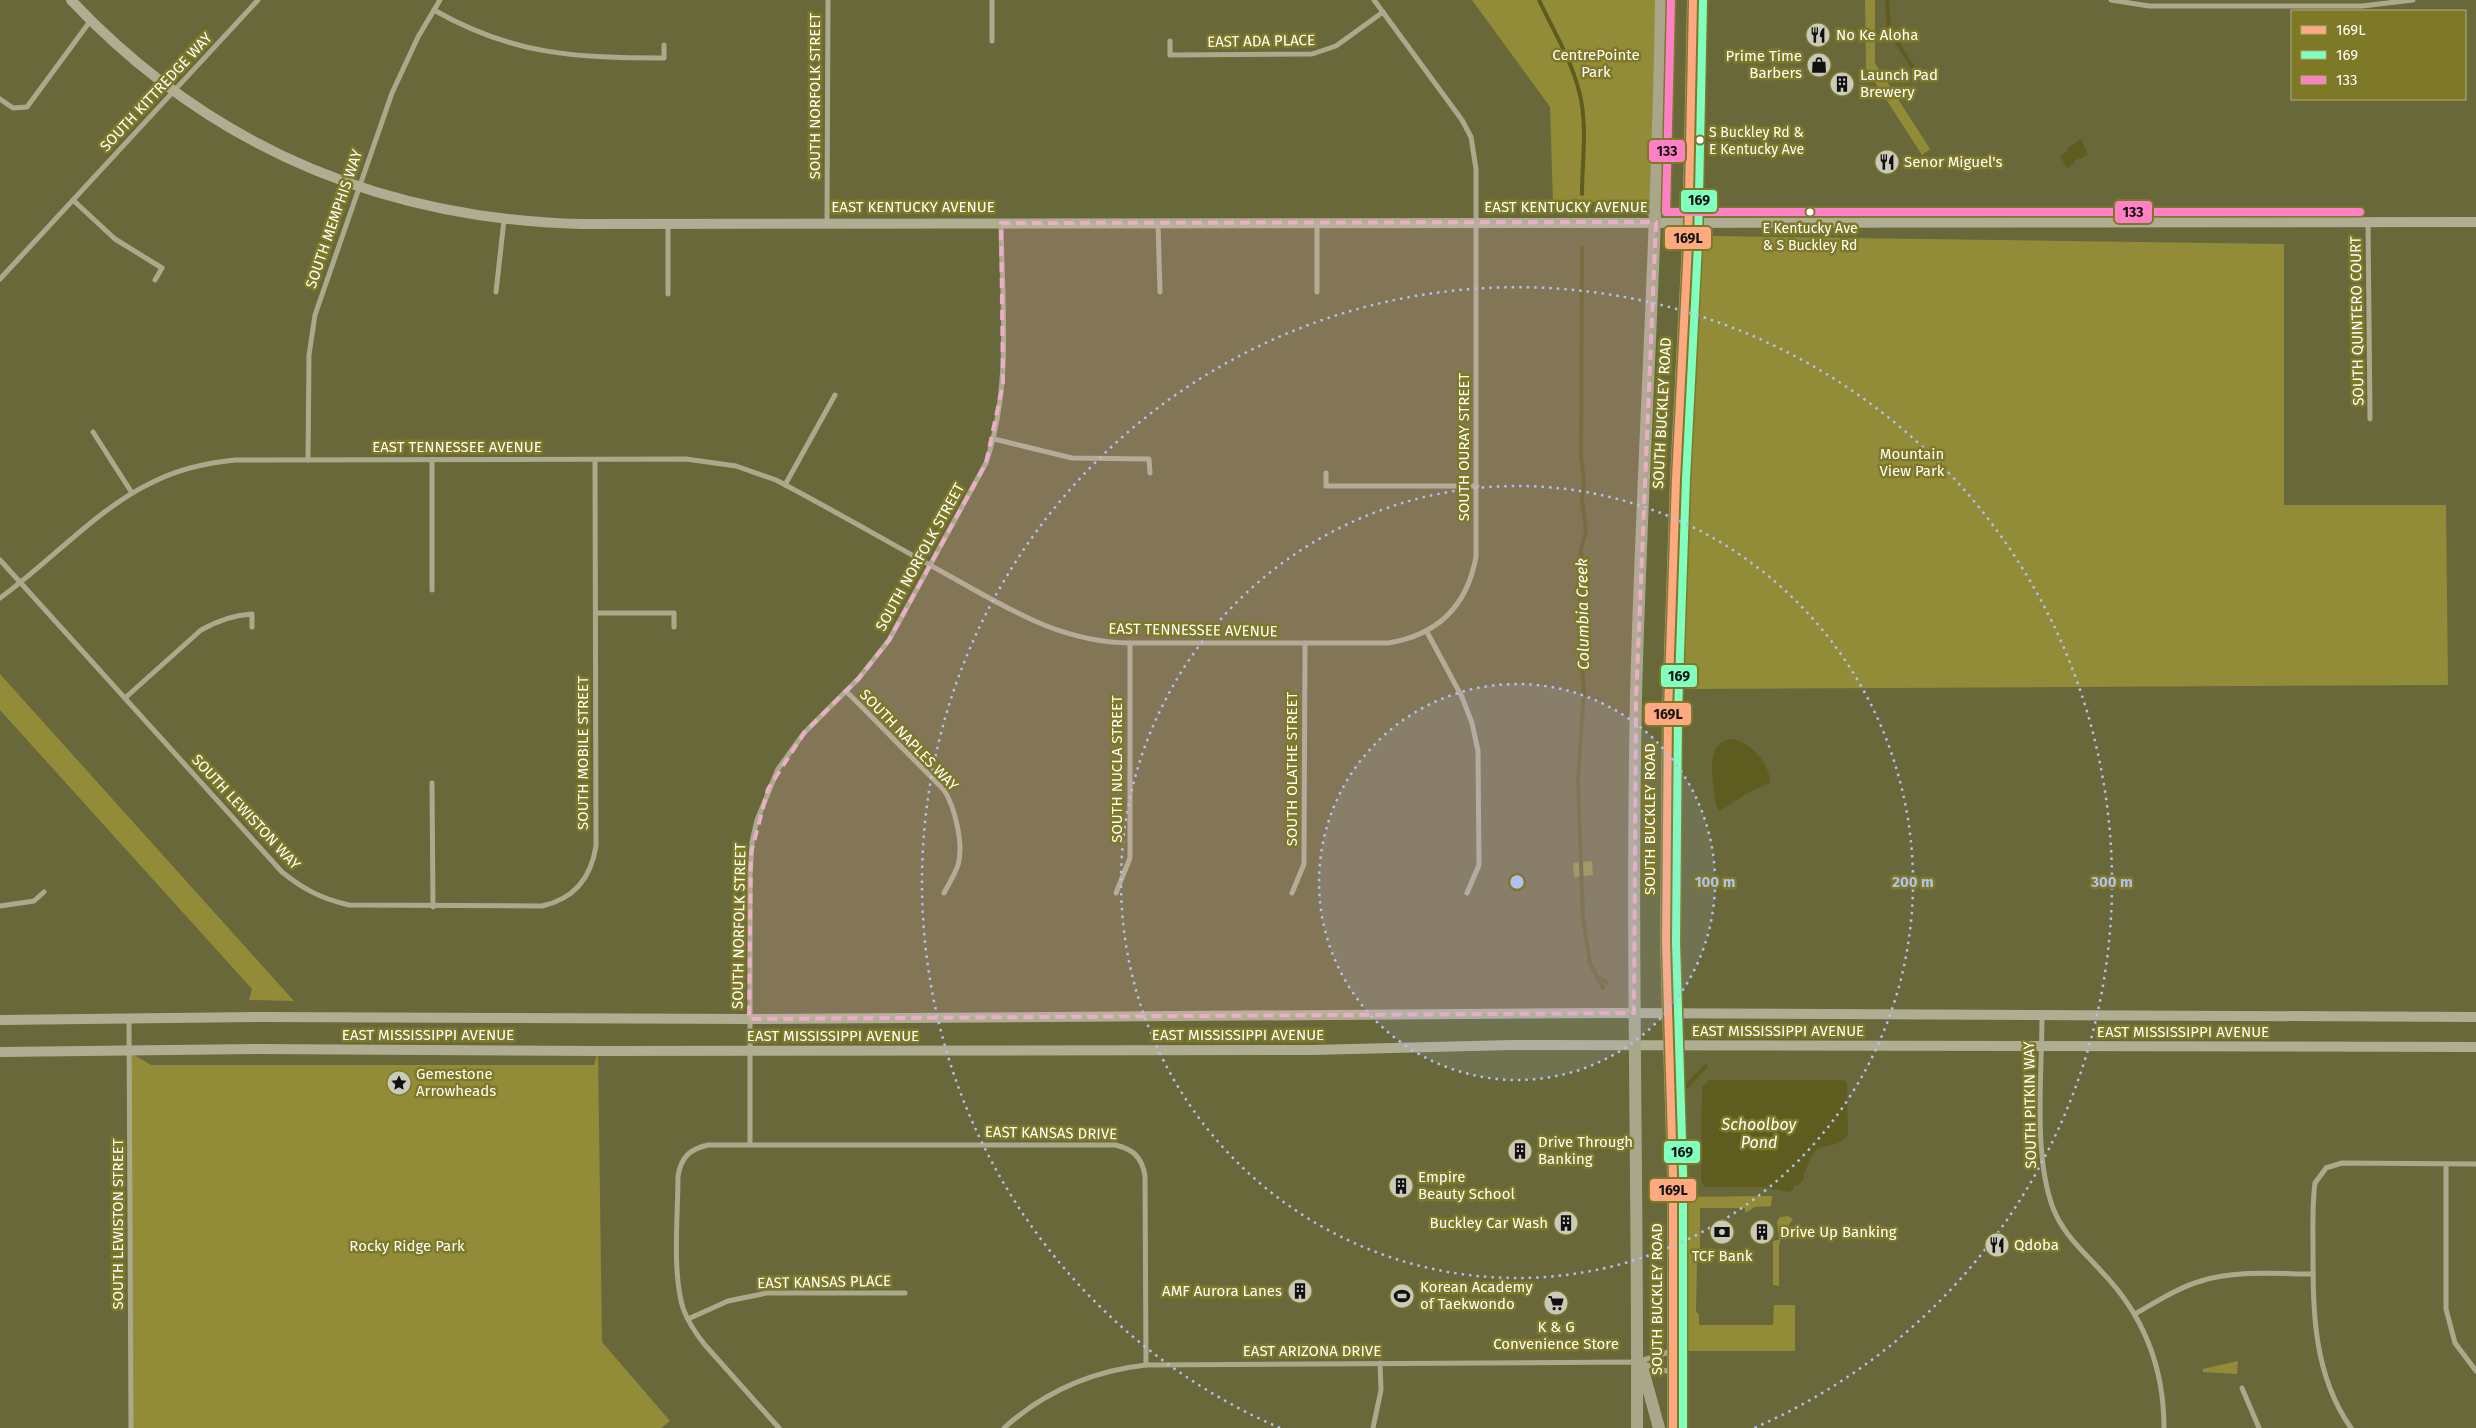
<svg xmlns="http://www.w3.org/2000/svg" width="2476" height="1428" font-family="'Fira Sans',sans-serif">
  <style>
    .green { fill: #928c38 }
    .water { fill: #5e5c1e }
    .lines { fill: none; stroke-linecap: round; stroke-linejoin: round }
    .stream { stroke: #5e5c1e; stroke-width: 4 }
    .street { stroke: #aaa98b; stroke-width: 5 }
    .secondary { stroke: #afae93; stroke-width: 10 }
    .primary { stroke: #a8a78a; stroke-width: 12 }
    .bus-1-casing { stroke: #7d7927; stroke-width: 11 }
    .bus-2-casing { stroke: #7d7927; stroke-width: 11 }
    .bus-3-casing { stroke: #7d7927; stroke-width: 11 }
    .bus-1 { stroke: #ffa980; stroke-width: 8 }
    .bus-2 { stroke: #80ffbe; stroke-width: 8 }
    .bus-3 { stroke: #ff80c5; stroke-width: 8 }
    .marked { fill: #eaaec6; fill-opacity: 0.2; stroke: #eaaec6; stroke-width: 4; stroke-dasharray: 10 6; stroke-linejoin: round }
    .ring { fill: none; stroke: #b0c1f1; stroke-width: 2.5; stroke-dasharray: 2.5 5 }
    .bus-dot { fill: #fff; stroke: #7d7927; stroke-width: 2 }
    .labels { text-anchor: middle; stroke-width: 5; stroke-linejoin: round; paint-order: stroke }
    .bus-label { font-size: 14px; fill: #fff; stroke: #7d7927; text-anchor: start }
    .poi-label { font-size: 15px; fill: #fff; stroke: #7d7927; text-anchor: start }
    .street-label { font-size: 15px; fill: #fff; stroke: #7d7927 }
    .park-label { font-size: 15px; fill: #fff; stroke: #7d7927 }
    .water-label { font-size: 16px; font-style: italic; fill: #fff; stroke: #7d7927 }
    .centre { fill: #b0c1f1; stroke: #7d7927; stroke-width: 2.5 }
    .ring-label { font-size: 15px; text-anchor: middle; font-weight: bold; fill: #b0c1f1; stroke: #7d7927; stroke-width: 5; stroke-linejoin: round; paint-order: stroke }
    .line-badge { stroke: #7d7927; stroke-width: 2 }
    .pale-badge-label { font-size: 14px; text-anchor: middle; font-weight: bold; fill: #111 }
  </style>
  <rect width="100%" height="100%" fill="#69683b"/>
  <!-- green -->
  <g class="green">
    <polygon points="1472,0 1661,0 1656,222 1630,202 1579,202 1578,199 1553,202 1550,107"/>
    <polygon points="1865,0 1875,0 1875,63 1930,149 1922,155 1866,68"/>
    <polygon points="1712,236 2284,244 2284,505 2446,505 2448,685 1680,689 1681,565 1697,246"/>
    <polygon points="0,674 294,1001 249,1000 252,989 0,710"/>
    <polygon points="1592,861 1593,875 1574,877 1573,863"/>
    <polygon points="598,1051 602,1342 670,1421 661,1428 131,1428 129,1052 151,1065 594,1065"/>
    <polygon points="1772,1196 1771,1206 1755,1207 1745,1213 1745,1208 1700,1208 1700,1261 1697,1262 1696,1312 1699,1314 1699,1325 1773,1325 1774,1305 1795,1305 1795,1351 1673,1351 1673,1197"/>
    <polygon points="1780,1217 1788,1216 1793,1219 1781,1236 1779,1246 1779,1286 1773,1285 1773,1241 1779,1240 1777,1221"/>
    <polygon points="2238,1361 2237,1374 2203,1372 2203,1369"/>
  </g>
  <!-- water -->
  <g class="water">
    <polygon points="2081,139 2088,155 2074,161 2075,163 2067,168 2060,156 2068,151 2067,148"/>
    <path d="M1732 739C1751 743 1770 763 1770 783L1749 792 1720 811 1716 806C1714 785 1702 742 1732 739Z"/>
    <path d="M1709 1080H1843L1847 1082 1848 1134C1834 1153 1816 1139 1809 1162 1806 1170 1803 1172 1804 1179L1797 1186 1794 1184 1793 1190 1789 1192 1764 1187H1707L1703 1185 1701 1180 1702 1087Z"/>
  </g>
  <g class="lines">
    <!-- stream -->
    <g class="stream">
      <path d="M1539 0C1553 30 1571 59 1579 91 1588 124 1582 161 1582 194"/>
      <polyline points="1887,0 1889,30 1912,66"/>
      <polyline points="1582,248 1581,457 1584,480 1582,500 1586,531 1581,548 1579,621 1584,692 1578,780 1583,918 1590,963 1603,988"/>
      <polyline points="1599,978 1607,983"/>
      <polyline points="1687,1086 1706,1066"/>
    </g>
    <!-- street -->
    <g class="street">
      <polyline points="992,0 992,41"/>
      <polyline points="2111,0 2149,6 2362,6 2413,0"/>
      <path d="M434 10C512 55 577 58 664 58V45"/>
      <polyline points="1170,41 1170,55 1312,54 1336,46 1383,12"/>
      <polyline points="0,99 13,108 27,107 91,20"/>
      <polyline points="73,200 115,239 162,268 155,280"/>
      <polyline points="827,222 828,0"/>
      <polyline points="2368,222 2370,419"/>
      <polyline points="1158,223 1160,292"/>
      <polyline points="668,224 668,294"/>
      <polyline points="1317,224 1317,292"/>
      <polyline points="0,279 258,0"/>
      <polyline points="496,292 504,220"/>
      <polyline points="93,432 132,493"/>
      <polyline points="994,439 1072,458 1149,459 1150,473"/>
      <polyline points="308,460 309,355 315,315 392,93 418,37 440,0"/>
      <polyline points="432,460 432,590"/>
      <polyline points="1326,473 1326,486 1477,486"/>
      <polyline points="785,485 835,395"/>
      <path d="M0 560 282 872C303 889 322 899 349 905L542 906C574 899 591 879 596 846L595 460"/>
      <path d="M0 598C49 563 98 508 151 483 178 469 205 463 235 460L686 459 736 466 776 480C833 510 890 543 946 574 1006 607 1058 642 1130 643H1388C1438 635 1467 606 1476 557V169L1471 137 1462 120 1374 0"/>
      <polyline points="596,613 674,613 674,627"/>
      <polyline points="1427,632 1462,697 1472,723 1478,751 1479,865 1467,893"/>
      <path d="M846 691 944 790C955 807 964 845 958 865 955 874 949 884 944 893"/>
      <path d="M125 698 201 630C217 621 232 615 252 614V627"/>
      <polyline points="432,783 433,907"/>
      <polyline points="1116,893 1130,858 1130,643"/>
      <polyline points="1292,893 1304,864 1305,643"/>
      <polyline points="0,906 34,901 44,892"/>
      <path d="M2042 1016C2042 1074 2033 1155 2053 1208 2063 1234 2083 1251 2101 1271 2143 1314 2164 1368 2164 1428"/>
      <polyline points="129,1020 131,1428"/>
      <path d="M750 1145V875L752 842 757 820 778 769 804 733 859 678 889 640 986 463C1012 386 1002 303 1001 224"/>
      <polyline points="2446,1164 2446,1309 2455,1343 2476,1371"/>
      <path d="M2135 1314C2156 1302 2177 1288 2201 1281 2236 1270 2277 1274 2313 1274"/>
      <polyline points="688,1319 728,1301 767,1293 905,1293"/>
      <polyline points="1637,1362 1672,1351"/>
      <polyline points="2242,1388 2259,1428"/>
      <path d="M779 1428 705 1345C696 1334 688 1322 683 1308 672 1272 678 1215 678 1176 681 1157 690 1149 708 1145H1115C1133 1149 1142 1157 1145 1176L1146 1365"/>
      <path d="M1004 1428C1044 1392 1092 1371 1146 1365L1637 1362 1673 1373"/>
      <polyline points="1373,1428 1381,1390 1380,1363"/>
      <path d="M2351 1428C2313 1374 2313 1311 2313 1248 2313 1227 2312 1204 2315 1183L2326 1168 2342 1163 2476 1164"/>
    </g>
    <!-- secondary -->
    <g class="secondary">
      <path d="M71 0C210 147 381 219 582 224L2476 222"/>
      <polyline points="0,1020 264,1017 749,1019 1614,1013 2476,1017"/>
      <polyline points="0,1052 257,1049 598,1051 1312,1050 1512,1045 2476,1047"/>
    </g>
    <!-- primary -->
    <g class="primary">
      <polyline points="1638,1364 1643,1370 1659,1428"/>
      <path d="M1637 1428C1638 1184 1631 940 1636 696 1642 464 1658 232 1661 0"/>
      <polyline points="1673,1428 1673,1174 1666,943 1668,712 1676,479 1688,244 1693,0"/>
    </g>
    <defs>
      <polyline id="bus-1" points="1673,1428 1673,1174 1666,943 1668,712 1676,479 1688,244 1693,0"/>
      <polyline id="bus-2" points="1683,1428 1683,1174 1676,943 1678,712 1686,479 1698,244 1703,0"/>
      <polyline id="bus-3" points="1671,0 1666,212 2360,212"/>
    </defs>
    <!-- bus-1 casing -->
    <use href="#bus-1" class="bus-1-casing"/>
    <!-- bus-2 casing -->
    <use href="#bus-2" class="bus-2-casing"/>
    <!-- bus-3 casing -->
    <use href="#bus-3" class="bus-3-casing"/>
    <!-- bus-1 -->
    <use href="#bus-1" class="bus-1"/>
    <!-- bus-2 -->
    <use href="#bus-2" class="bus-2"/>
    <!-- bus-3 -->
    <use href="#bus-3" class="bus-3"/>
  </g>
  <!-- marked area -->
  <path class="marked" d="M1656 222 1636 700 1634 1013 749 1019 751 853 768 789 804 733 859 678 889 640 986 463 1003 384 1001 223Z"/>
  <!-- distance rings -->
  <circle cx="1517" cy="882" r="198" fill="#b0c1f1" fill-opacity=".12"/>
  <g class="ring">
    <circle cx="1517" cy="882" r="198"/>
    <circle cx="1517" cy="882" r="396"/>
    <path d="M1280 1428A595 595 0 1 1 1754 1428"/>
  </g>
  <!-- icons -->
  <defs>
    <symbol id="restaurant-disc" viewBox="-11 -11 22 22"><circle r="9.5" fill="#cacaba" stroke="#7d7927"/><path d="M-5-6h1v4h1v-4h1v4h1v-4h1v5L-1.5 .5V6h-2V.5L-5-1ZM5-6V6H3V1.5H1.5Q1.5-4 5-6Z" fill="#111"/></symbol>
    <symbol id="shop-disc" viewBox="-11 -11 22 22"><circle r="9.5" fill="#cacaba" stroke="#7d7927"/><path d="M-5-2.5h2.3a2.7 3.5 0 0 1 5.4 0H5L5.5 6h-11ZM-1.5-2.5h3a1.5 2.3 0 0 0-3 0Z" fill="#111"/></symbol>
    <symbol id="building-disc" viewBox="-11 -11 22 22"><circle r="9.5" fill="#cacaba" stroke="#7d7927"/><path d="M-4-6H4V6H1V3H-1V6H-4ZM-2.5-4.3h1.7v1.8h-1.7ZM.8-4.3h1.7v1.8H.8ZM-2.5-1h1.7V.8h-1.7ZM.8-1h1.7V.8H.8Z" fill="#111"/></symbol>
    <symbol id="sight-disc" viewBox="-11 -11 22 22"><circle r="9.5" fill="#cacaba" stroke="#7d7927"/><path d="M0-6L1.8-2.2L6-1.7L2.9 1.2L3.7 5.4L0 3.3L-3.7 5.4L-2.9 1.2L-6-1.7L-1.8-2.2Z" fill="#111"/></symbol>
    <symbol id="bank-disc" viewBox="-11 -11 22 22"><circle r="9.5" fill="#cacaba" stroke="#7d7927"/><path d="M-6-4H6V4H-6ZM0-2.3a2.3 2.3 0 1 0 0 4.6a2.3 2.3 0 1 0 0-4.6Z" fill="#111"/></symbol>
    <symbol id="stadium-disc" viewBox="-11 -11 22 22"><circle r="9.5" fill="#cacaba" stroke="#7d7927"/><path d="M0-5a6.5 5 0 1 0 0 10a6.5 5 0 1 0 0-10ZM-3.5-1.8h7v3.6h-7Z" fill="#111"/></symbol>
    <symbol id="supermarket-disc" viewBox="-11 -11 22 22"><circle r="9.5" fill="#cacaba" stroke="#7d7927"/><path d="M-6-5.5h2.5l.6 2H6L4.5 2H-2.5L-4.4-4H-6ZM-1.5 3.2a1.3 1.3 0 1 0 .1 0ZM3 3.2a1.3 1.3 0 1 0 .1 0Z" fill="#111"/></symbol>
  </defs>
  <g fill-rule="evenodd">
    <use href="#restaurant-disc" x="1804" y="21" width="28" height="28"/>
    <use href="#shop-disc" x="1805" y="51" width="28" height="28"/>
    <use href="#building-disc" x="1828" y="70" width="28" height="28"/>
    <use href="#restaurant-disc" x="1873" y="148" width="28" height="28"/>
    <use href="#sight-disc" x="385" y="1069" width="28" height="28"/>
    <use href="#building-disc" x="1506" y="1137" width="28" height="28"/>
    <use href="#building-disc" x="1387" y="1172" width="28" height="28"/>
    <use href="#building-disc" x="1552" y="1209" width="28" height="28"/>
    <use href="#bank-disc" x="1708" y="1218" width="28" height="28"/>
    <use href="#building-disc" x="1748" y="1218" width="28" height="28"/>
    <use href="#restaurant-disc" x="1983" y="1231" width="28" height="28"/>
    <use href="#building-disc" x="1286" y="1277" width="28" height="28"/>
    <use href="#stadium-disc" x="1388" y="1282" width="28" height="28"/>
    <use href="#supermarket-disc" x="1542" y="1289" width="28" height="28"/>
  </g>
  <!-- markers -->
  <g class="bus-dot">
    <circle cx="1700" cy="140" r="4.5"/>
    <circle cx="1810" cy="212" r="4.5"/>
  </g>
  <g class="labels">
    <!-- bus labels -->
    <g class="bus-label">
      <text x="1709" y="137">S Buckley Rd &amp;<tspan x="1709" dy="17">E Kentucky Ave</tspan></text>
      <text x="1810" y="233" text-anchor="middle">E Kentucky Ave<tspan x="1810" dy="17">&amp; S Buckley Rd</tspan></text>
    </g>
    <!-- poi labels -->
    <g class="poi-label">
      <text x="1836" y="40">No Ke Aloha</text>
      <text x="1802" y="61" text-anchor="end">Prime Time<tspan x="1802" dy="17">Barbers</tspan></text>
      <text x="1860" y="80">Launch Pad<tspan x="1860" dy="17">Brewery</tspan></text>
      <text x="1904" y="167">Senor Miguel's</text>
      <text x="416" y="1079">Gemestone<tspan x="416" dy="17">Arrowheads</tspan></text>
      <text x="1538" y="1147">Drive Through<tspan x="1538" dy="17">Banking</tspan></text>
      <text x="1418" y="1182">Empire<tspan x="1418" dy="17">Beauty School</tspan></text>
      <text x="1548" y="1228" text-anchor="end">Buckley Car Wash</text>
      <text x="1780" y="1237">Drive Up Banking</text>
      <text x="2014" y="1250">Qdoba</text>
      <text x="1722" y="1261" text-anchor="middle">TCF Bank</text>
      <text x="1420" y="1292">Korean Academy<tspan x="1420" dy="17">of Taekwondo</tspan></text>
      <text x="1282" y="1296" text-anchor="end">AMF Aurora Lanes</text>
      <text x="1556" y="1332" text-anchor="middle">K &amp; G<tspan x="1556" dy="17">Convenience Store</tspan></text>
    </g>
    <!-- street labels -->
    <g class="street-label">
      <text transform="translate(1261 41) rotate(-1)" y="5">EAST ADA PLACE</text>
      <text transform="translate(156 92) rotate(-47)" y="5">SOUTH KITTREDGE WAY</text>
      <text transform="translate(815 96) rotate(-90)" y="5">SOUTH NORFOLK STREET</text>
      <text x="913" y="212">EAST KENTUCKY AVENUE</text>
      <text x="1566" y="212">EAST KENTUCKY AVENUE</text>
      <text transform="translate(334 219) rotate(-71)" y="5">SOUTH MEMPHIS WAY</text>
      <text transform="translate(2357 321) rotate(-91)" y="5">SOUTH QUINTERO COURT</text>
      <text transform="translate(1662 413) rotate(-87)" y="5">SOUTH BUCKLEY ROAD</text>
      <text x="457" y="452">EAST TENNESSEE AVENUE</text>
      <text transform="translate(1464 447) rotate(-90)" y="5">SOUTH OURAY STREET</text>
      <text transform="translate(920 557) rotate(-61)" y="5">SOUTH NORFOLK STREET</text>
      <text transform="translate(1193 630) rotate(1)" y="5">EAST TENNESSEE AVENUE</text>
      <text transform="translate(909 740) rotate(46)" y="5">SOUTH NAPLES WAY</text>
      <text transform="translate(583 753) rotate(-90)" y="5">SOUTH MOBILE STREET</text>
      <text transform="translate(1117 769) rotate(-90)" y="5">SOUTH NUCLA STREET</text>
      <text transform="translate(1292 769) rotate(-90)" y="5">SOUTH OLATHE STREET</text>
      <text transform="translate(246 812) rotate(47)" y="5">SOUTH LEWISTON WAY</text>
      <text transform="translate(1650 819) rotate(-90)" y="5">SOUTH BUCKLEY ROAD</text>
      <text transform="translate(739 926) rotate(-89)" y="5">SOUTH NORFOLK STREET</text>
      <text x="1778" y="1036">EAST MISSISSIPPI AVENUE</text>
      <text x="2183" y="1037">EAST MISSISSIPPI AVENUE</text>
      <text x="428" y="1040">EAST MISSISSIPPI AVENUE</text>
      <text x="1238" y="1040">EAST MISSISSIPPI AVENUE</text>
      <text x="833" y="1041">EAST MISSISSIPPI AVENUE</text>
      <text transform="translate(2030 1105) rotate(-91)" y="5">SOUTH PITKIN WAY</text>
      <text transform="translate(1051 1133) rotate(1)" y="5">EAST KANSAS DRIVE</text>
      <text transform="translate(118 1224) rotate(-90)" y="5">SOUTH LEWISTON STREET</text>
      <text transform="translate(824 1282) rotate(-1)" y="5">EAST KANSAS PLACE</text>
      <text transform="translate(1657 1299) rotate(-90)" y="5">SOUTH BUCKLEY ROAD</text>
      <text x="1312" y="1356">EAST ARIZONA DRIVE</text>
    </g>
    <!-- park labels -->
    <g class="park-label">
      <text x="1596" y="60">CentrePointe<tspan x="1596" dy="17">Park</tspan></text>
      <text x="1912" y="459">Mountain<tspan x="1912" dy="17">View Park</tspan></text>
      <text x="407" y="1251">Rocky Ridge Park</text>
    </g>
    <!-- water labels -->
    <g class="water-label">
      <text transform="translate(1582 614) rotate(-91)" y="6">Columbia Creek</text>
      <text x="1759" y="1130">Schoolboy<tspan x="1759" dy="18">Pond</tspan></text>
    </g>
  </g>
  <circle cx="1517" cy="882" r="8" class="centre"/>
  <g class="ring-label">
    <text x="1715" y="887">100 m</text>
    <text x="1913" y="887">200 m</text>
    <text x="2112" y="887">300 m</text>
  </g>
  <g class="line-badge">
    <rect x="1648" y="139" width="38" height="24" rx="5" fill="#ff80c5"/>
    <rect x="1680" y="189" width="38" height="24" rx="5" fill="#80ffbe"/>
    <rect x="2114" y="200" width="39" height="24" rx="5" fill="#ff80c5"/>
    <rect x="1664" y="226" width="48" height="24" rx="5" fill="#ffa980"/>
    <rect x="1660" y="664" width="38" height="24" rx="5" fill="#80ffbe"/>
    <rect x="1644" y="702" width="48" height="24" rx="5" fill="#ffa980"/>
    <rect x="1663" y="1140" width="38" height="24" rx="5" fill="#80ffbe"/>
    <rect x="1649" y="1178" width="48" height="24" rx="5" fill="#ffa980"/>
  </g>
  <g class="pale-badge-label">
    <text x="1667" y="156">133</text>
    <text x="1699" y="205">169</text>
    <text x="2133" y="217">133</text>
    <text x="1688" y="243">169L</text>
    <text x="1679" y="681">169</text>
    <text x="1668" y="719">169L</text>
    <text x="1682" y="1157">169</text>
    <text x="1673" y="1195">169L</text>
  </g>
  <!-- legend -->
  <rect x="2291" y="10" width="175" height="90" fill="#7d7927" stroke="#b1af7d"/>
  <rect x="2301" y="26" width="25" height="8" fill="#ffa980" stroke="#b1af7d"/>
  <text x="2336" y="35" font-size="15" fill="#ffffff">169L</text>
  <rect x="2301" y="51" width="25" height="8" fill="#80ffbe" stroke="#b1af7d"/>
  <text x="2336" y="60" font-size="15" fill="#ffffff">169</text>
  <rect x="2301" y="76" width="25" height="8" fill="#ff80c5" stroke="#b1af7d"/>
  <text x="2336" y="85" font-size="15" fill="#ffffff">133</text>
</svg>
